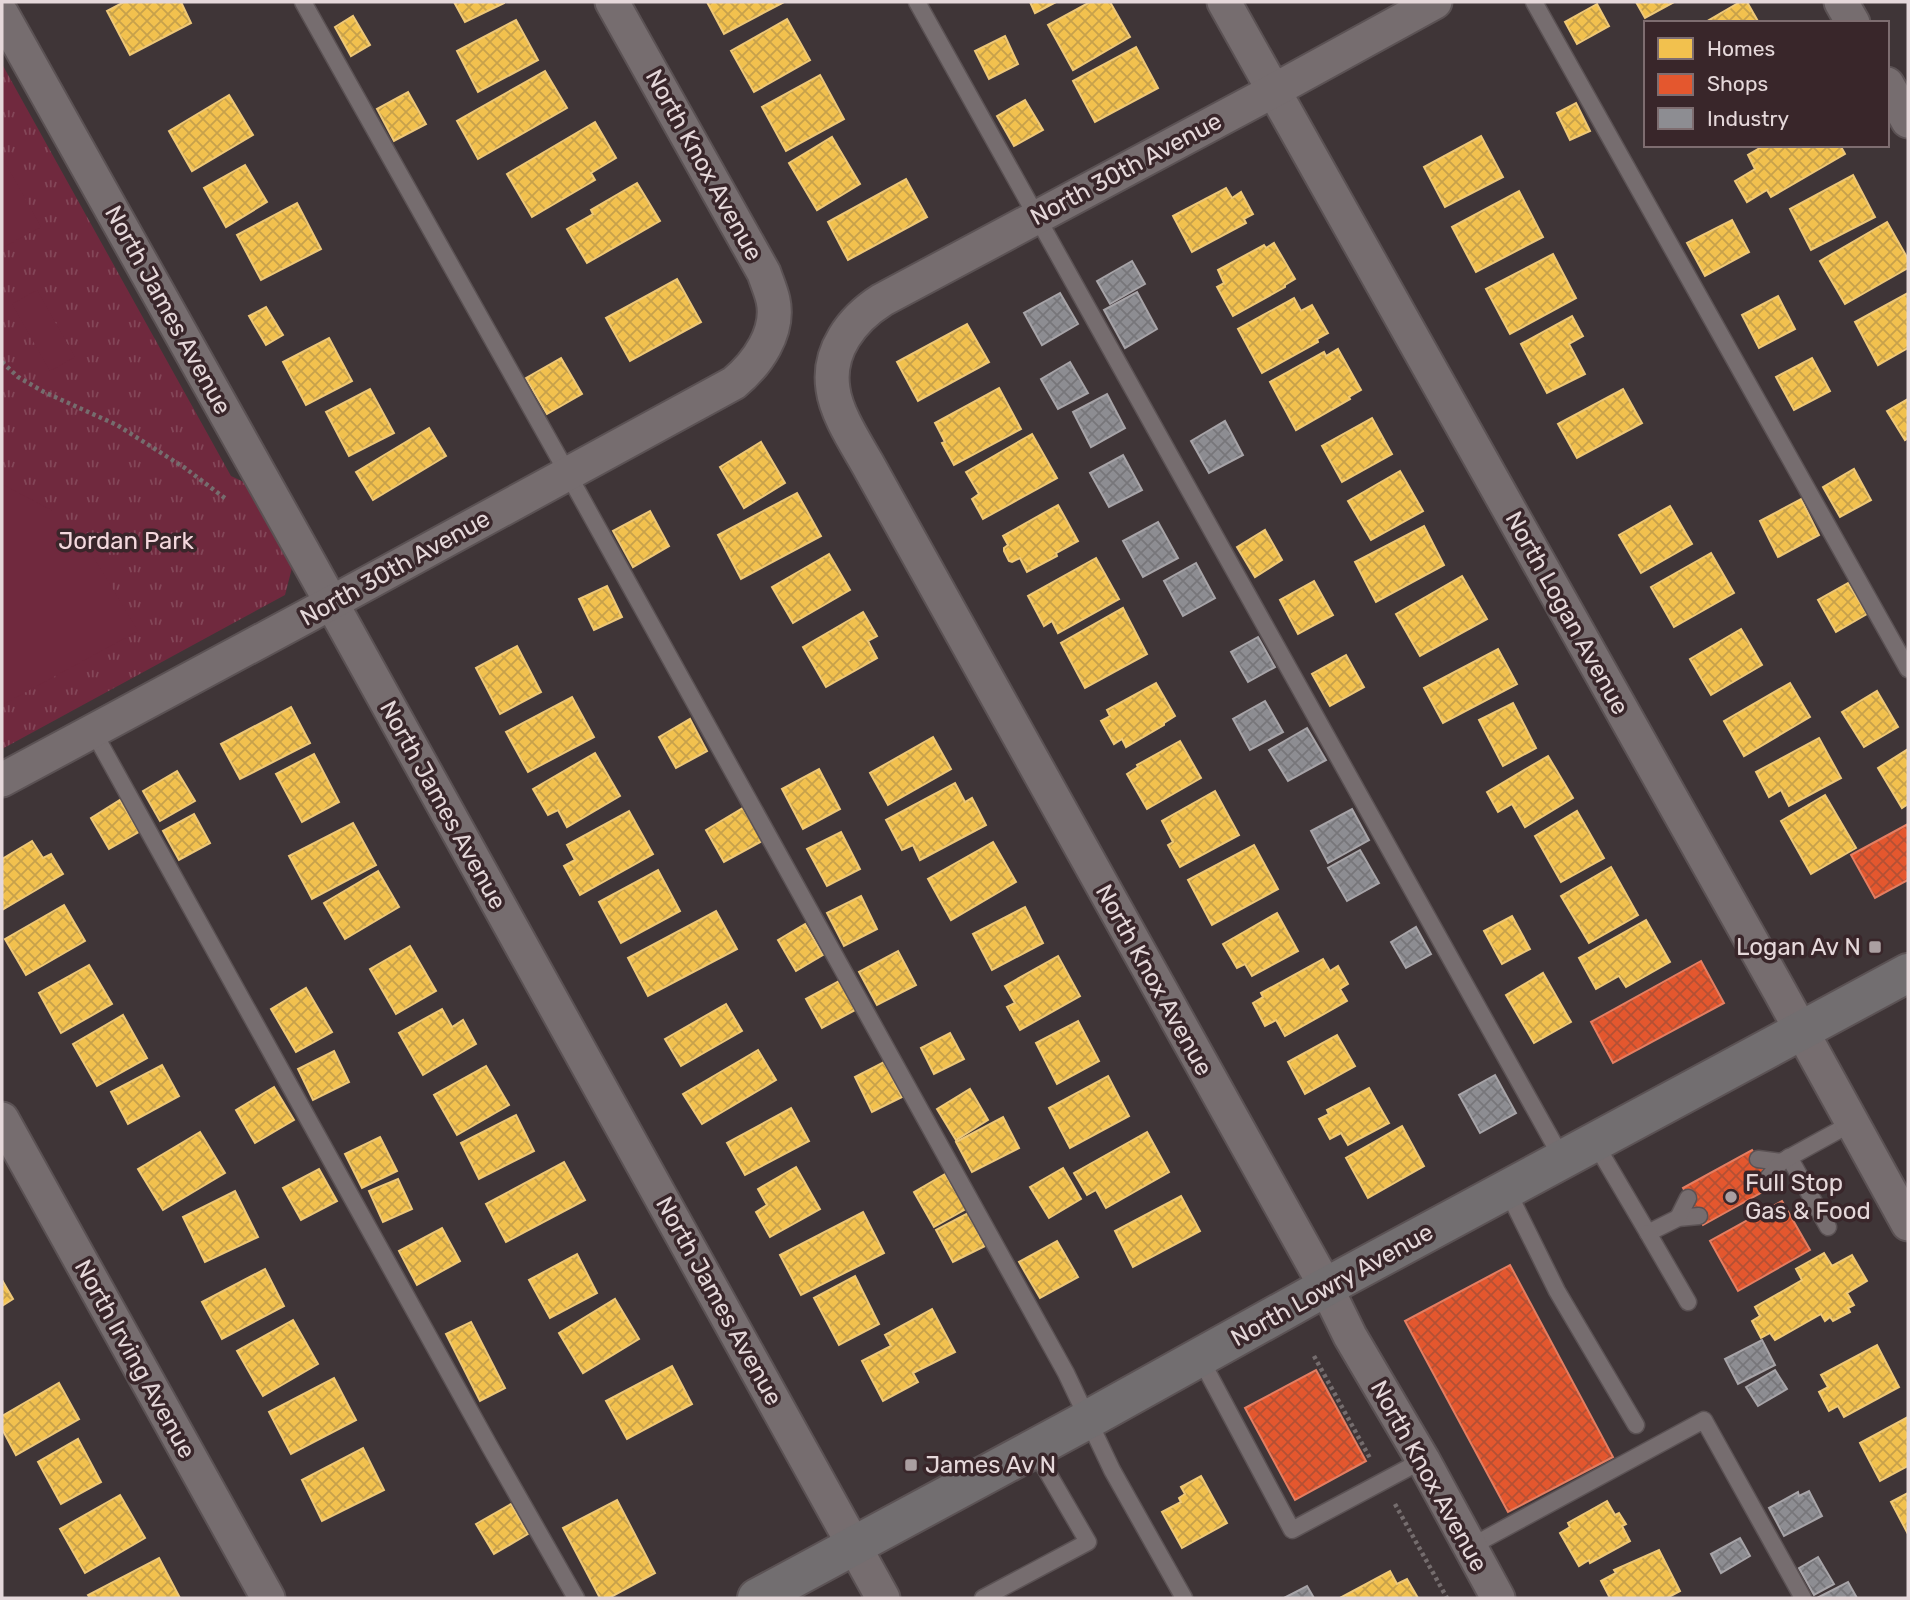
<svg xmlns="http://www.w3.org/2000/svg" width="1910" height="1600" font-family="Rubik,sans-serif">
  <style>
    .grass { fill: url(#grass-tufts) }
    .pitch { fill: #70293e }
    .homes { fill: url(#homes-cross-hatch); stroke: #eec878; stroke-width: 2 }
    .shops { fill: url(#shops-cross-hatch); stroke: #e47e62; stroke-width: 2 }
    .industry { fill: url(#industry-cross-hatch); stroke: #a7a4a8; stroke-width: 2 }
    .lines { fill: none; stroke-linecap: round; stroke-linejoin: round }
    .service-casing { stroke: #5b5254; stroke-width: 19 }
    .minor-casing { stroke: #5b5254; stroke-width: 37 }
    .secondary-casing { stroke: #5b5254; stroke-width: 42 }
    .path { stroke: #756d6e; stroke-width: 4.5; stroke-dasharray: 3.5 3.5; stroke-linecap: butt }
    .service { stroke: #766d6f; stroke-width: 16 }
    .minor { stroke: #766d6f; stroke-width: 33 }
    .secondary { stroke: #726e70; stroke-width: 38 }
    .poi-dot { fill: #ab9fa1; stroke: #39262a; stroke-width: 2.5 }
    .labels { text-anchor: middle; stroke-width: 7; stroke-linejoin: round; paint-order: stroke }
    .street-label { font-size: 24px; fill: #e5d8da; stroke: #39262a }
    .park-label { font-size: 24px; fill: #f4d8dd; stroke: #39262a }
    .poi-label { font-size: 24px; fill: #e5d8da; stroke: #39262a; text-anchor: start }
  </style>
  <defs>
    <pattern id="grass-tufts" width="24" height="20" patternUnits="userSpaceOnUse" patternTransform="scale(1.75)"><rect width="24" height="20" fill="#70293e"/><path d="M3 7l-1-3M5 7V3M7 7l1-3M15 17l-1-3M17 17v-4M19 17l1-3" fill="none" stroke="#844759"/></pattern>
    <pattern id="homes-cross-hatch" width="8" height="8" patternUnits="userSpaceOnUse" patternTransform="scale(1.75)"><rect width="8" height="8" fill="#f2c14e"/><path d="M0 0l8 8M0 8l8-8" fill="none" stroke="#c7a14b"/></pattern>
    <pattern id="shops-cross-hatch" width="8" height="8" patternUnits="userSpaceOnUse" patternTransform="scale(1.75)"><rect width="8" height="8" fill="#e4572e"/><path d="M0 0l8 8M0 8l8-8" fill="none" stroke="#b45034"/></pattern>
    <pattern id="industry-cross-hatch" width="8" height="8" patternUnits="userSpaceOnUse" patternTransform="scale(1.75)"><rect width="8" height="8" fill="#8d8d92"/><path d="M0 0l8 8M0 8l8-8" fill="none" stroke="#77767a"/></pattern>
  </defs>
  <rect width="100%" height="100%" fill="#3f3537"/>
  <!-- grass -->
  <polygon class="grass" points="2,64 231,476 248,484 293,564 285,595 2,749"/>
  <!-- pitch -->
  <g class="pitch">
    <polygon points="2,157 41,227 2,248"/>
    <polygon points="37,290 75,357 50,371 12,304"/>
    <polygon points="2,484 51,510 91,553 138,631 2,705"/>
  </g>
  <!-- homes -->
  <g class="homes">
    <polygon points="124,2 181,2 191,23 130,55 107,11"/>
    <polygon points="454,2 504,2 504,3 465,22"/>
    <polygon points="707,2 784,2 724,34"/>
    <polygon points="1030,2 1056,2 1035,13"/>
    <polygon points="1090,2 1110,2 1130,37 1073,70 1048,25"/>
    <polygon points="1636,2 1674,2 1645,18"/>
    <polygon points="1740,2 1747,2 1759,23 1704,23"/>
    <polygon points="1597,4 1609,26 1577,44 1565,22"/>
    <polygon points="353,16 370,45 351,56 335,27"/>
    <polygon points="787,19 810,60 754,92 731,51"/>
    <polygon points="516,20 538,60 478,92 457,51"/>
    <polygon points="1005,36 1018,64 989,79 975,51"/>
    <polygon points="1136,47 1158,88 1095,122 1073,81"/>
    <polygon points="545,71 567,108 478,159 457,121"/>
    <polygon points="820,75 844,119 786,151 762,107"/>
    <polygon points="408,92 426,124 394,141 377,109"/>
    <polygon points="229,95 253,135 192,171 169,131"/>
    <polygon points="1025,100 1043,130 1014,146 997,116"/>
    <polygon points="1576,103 1590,131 1570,140 1557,113"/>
    <polygon points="595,122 616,158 591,173 595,180 532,217 507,174"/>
    <polygon points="1481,136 1503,177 1445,207 1424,167"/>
    <polygon points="832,137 860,184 817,210 789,163"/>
    <polygon points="1765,145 1840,145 1845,154 1771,197 1767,190 1747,202 1735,181 1755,169 1748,155"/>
    <polygon points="245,165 267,202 226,227 204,188"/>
    <polygon points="1853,175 1875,217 1811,250 1790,209"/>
    <polygon points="906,179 927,217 848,260 828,222"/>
    <polygon points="637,183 660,221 587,263 567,229 593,214 591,210"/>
    <polygon points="1226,188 1232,198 1241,192 1253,214 1244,219 1246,223 1192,252 1173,216"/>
    <polygon points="1519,191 1543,237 1476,272 1452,227"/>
    <polygon points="297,203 321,249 261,280 237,235"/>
    <polygon points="1732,220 1749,252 1705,276 1687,243"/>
    <polygon points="1887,222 1908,259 1908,268 1845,304 1820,261"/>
    <polygon points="1274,243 1295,279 1285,285 1285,287 1233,316 1217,287 1224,283 1218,270 1264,245 1266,248"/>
    <polygon points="1553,254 1576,298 1510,334 1486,289"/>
    <polygon points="677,279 701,322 630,361 606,318"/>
    <polygon points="1908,293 1908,348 1878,365 1855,322"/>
    <polygon points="1778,296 1795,329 1759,348 1742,315"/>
    <polygon points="1294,298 1301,311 1312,305 1328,333 1317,339 1318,342 1262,373 1238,329"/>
    <polygon points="266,307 283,335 266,345 249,316"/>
    <polygon points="1572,316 1583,336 1569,344 1585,374 1547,393 1521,344"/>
    <polygon points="967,324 989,362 918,401 897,362"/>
    <polygon points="329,338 352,381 306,405 283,362"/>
    <polygon points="1338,349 1361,390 1349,397 1350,399 1296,430 1270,382 1324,352 1326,356"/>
    <polygon points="561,358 582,394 547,414 526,378"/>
    <polygon points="1812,358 1830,391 1794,410 1776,377"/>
    <polygon points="999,388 1021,429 954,465 942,443 945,442 935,423"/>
    <polygon points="370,389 394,433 349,456 326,412"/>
    <polygon points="1623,389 1642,423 1577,458 1558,424"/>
    <polygon points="1908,399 1908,438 1905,440 1887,411"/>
    <polygon points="1372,418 1392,454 1342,482 1322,446"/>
    <polygon points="429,428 446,456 373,500 356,472"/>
    <polygon points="1032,434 1057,478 983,519 972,499 979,494 966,472"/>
    <polygon points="761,442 785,483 744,508 720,467"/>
    <polygon points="1854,469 1871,500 1840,517 1823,487"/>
    <polygon points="1400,471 1423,511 1371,540 1348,501"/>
    <polygon points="797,493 821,536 741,579 718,535"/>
    <polygon points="1801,499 1819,535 1778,557 1760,521"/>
    <polygon points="1058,505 1078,541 1056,553 1057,556 1027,572 1020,558 1012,562 1009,561 1004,551 1004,548 1008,545 1003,536"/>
    <polygon points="1670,506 1692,544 1641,573 1619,535"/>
    <polygon points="650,511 669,546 633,567 613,531"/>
    <polygon points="1424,526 1444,565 1376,602 1355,562"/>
    <polygon points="1265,530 1282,560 1255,577 1237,547"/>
    <polygon points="1711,553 1734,593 1674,627 1651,587"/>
    <polygon points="829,554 850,590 793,623 772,587"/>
    <polygon points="1096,558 1119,599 1058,633 1052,621 1044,626 1028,596"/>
    <polygon points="1462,576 1487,619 1420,656 1396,614"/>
    <polygon points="1314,581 1333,615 1298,634 1280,600"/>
    <polygon points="1848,583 1867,614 1836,632 1818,600"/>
    <polygon points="607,586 622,617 594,630 579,599"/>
    <polygon points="1123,608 1147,654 1085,688 1061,643"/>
    <polygon points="863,612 877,636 868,641 877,658 826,687 803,647"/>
    <polygon points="1741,629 1762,665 1711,695 1690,659"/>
    <polygon points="517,646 541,692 500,714 476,668"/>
    <polygon points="1498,649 1517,684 1443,723 1424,688"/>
    <polygon points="1346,655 1364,687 1330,706 1312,674"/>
    <polygon points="1156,683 1175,716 1164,723 1164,725 1126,747 1122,739 1114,744 1101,721 1110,716 1107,710"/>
    <polygon points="1790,683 1810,717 1744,756 1724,721"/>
    <polygon points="1877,691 1898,727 1864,747 1842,712"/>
    <polygon points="572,697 594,737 528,772 506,732"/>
    <polygon points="1513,703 1536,748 1503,766 1479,720"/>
    <polygon points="291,707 310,743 240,779 221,744"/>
    <polygon points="690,719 707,751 676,768 659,737"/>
    <polygon points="933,737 951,769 888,805 870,773"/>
    <polygon points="1819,738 1841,778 1789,806 1781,790 1769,797 1756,772"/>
    <polygon points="1180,741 1201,778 1147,809 1127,774 1138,767 1137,765"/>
    <polygon points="1908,749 1908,804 1902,808 1878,768"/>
    <polygon points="595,753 620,796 567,827 558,810 548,815 533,789"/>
    <polygon points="314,754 339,802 302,822 276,774"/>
    <polygon points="1548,756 1573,798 1525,827 1512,804 1498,812 1487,792"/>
    <polygon points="819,769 840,809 803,829 782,789"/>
    <polygon points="177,771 195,801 160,821 143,791"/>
    <polygon points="955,783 965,802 972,798 986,825 920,860 913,845 902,850 886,820"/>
    <polygon points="1215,791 1239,835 1180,867 1168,845 1173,842 1162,821"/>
    <polygon points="1825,795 1856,848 1811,874 1781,821"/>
    <polygon points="120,800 139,832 109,849 91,818"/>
    <polygon points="743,808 762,841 724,862 706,830"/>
    <polygon points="629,811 653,854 580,895 564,866 575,860 567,845"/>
    <polygon points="1577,811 1604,858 1561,882 1535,836"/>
    <polygon points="194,814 210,843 179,860 163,831"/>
    <polygon points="353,823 376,865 312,899 289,856"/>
    <polygon points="841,832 860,869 827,886 807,849"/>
    <polygon points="32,841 43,858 51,854 63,874 2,910 2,859"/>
    <polygon points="993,842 1016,882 951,920 928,879"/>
    <polygon points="1254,845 1278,889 1212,925 1188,880"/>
    <polygon points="1611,867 1638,915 1589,943 1561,896"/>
    <polygon points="658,870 680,911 621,943 599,902"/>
    <polygon points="378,871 399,907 345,939 324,903"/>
    <polygon points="861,896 877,929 844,946 827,913"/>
    <polygon points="64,905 85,941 26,975 5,939"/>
    <polygon points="1025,907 1043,943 992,970 973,934"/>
    <polygon points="716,911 737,949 648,996 628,958"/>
    <polygon points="1277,913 1298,951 1252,976 1245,964 1237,968 1223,944"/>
    <polygon points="1512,916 1530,949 1502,964 1484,931"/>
    <polygon points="1646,920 1670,962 1626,987 1619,976 1596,989 1579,958"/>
    <polygon points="805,924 823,955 796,971 778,940"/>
    <polygon points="410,946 436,991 396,1014 370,969"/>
    <polygon points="898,951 916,985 877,1005 859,972"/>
    <polygon points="1058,956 1080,996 1020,1030 1007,1007 1015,1003 1005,986"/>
    <polygon points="1323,959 1330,971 1338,966 1348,984 1340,989 1347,1001 1285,1036 1276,1020 1265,1026 1253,1003 1263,997 1261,993"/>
    <polygon points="89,965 112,1004 61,1033 39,993"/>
    <polygon points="1543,973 1571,1022 1534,1043 1506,995"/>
    <polygon points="839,981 855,1010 822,1028 806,999"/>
    <polygon points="306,988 332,1032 296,1052 271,1009"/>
    <polygon points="726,1004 742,1031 681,1066 665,1039"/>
    <polygon points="442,1009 452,1027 463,1020 476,1044 423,1075 399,1033"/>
    <polygon points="123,1015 147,1058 97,1086 73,1044"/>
    <polygon points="1078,1021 1099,1061 1057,1084 1036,1043"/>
    <polygon points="950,1033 964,1059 934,1074 921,1048"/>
    <polygon points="1337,1035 1355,1066 1305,1094 1288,1062"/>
    <polygon points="758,1050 776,1080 702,1124 683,1094"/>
    <polygon points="334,1051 349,1082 313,1100 298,1069"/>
    <polygon points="884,1062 902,1097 872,1112 855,1077"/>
    <polygon points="162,1065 179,1096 128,1124 111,1092"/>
    <polygon points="486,1066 509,1105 457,1135 434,1095"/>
    <polygon points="1108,1076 1129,1116 1070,1148 1049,1108"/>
    <polygon points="274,1087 294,1120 255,1143 236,1110"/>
    <polygon points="1369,1088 1389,1123 1348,1145 1341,1133 1330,1139 1319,1119 1329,1114 1327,1110"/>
    <polygon points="970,1089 988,1120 956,1140 937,1109"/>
    <polygon points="791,1108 809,1141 745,1175 727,1143"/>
    <polygon points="516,1115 534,1151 479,1179 461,1143"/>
    <polygon points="1003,1117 1019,1148 972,1172 956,1142"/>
    <polygon points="1402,1126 1424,1166 1368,1198 1346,1158"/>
    <polygon points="200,1132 225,1173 163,1210 138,1169"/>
    <polygon points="1147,1132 1169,1172 1106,1208 1096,1190 1087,1195 1074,1173"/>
    <polygon points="380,1137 397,1171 362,1188 345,1154"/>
    <polygon points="564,1162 585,1200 506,1242 486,1204"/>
    <polygon points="796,1167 820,1209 770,1237 756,1212 767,1205 758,1189"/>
    <polygon points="1063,1168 1081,1199 1049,1218 1030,1187"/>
    <polygon points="319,1169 337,1201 301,1220 283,1188"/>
    <polygon points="945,1174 966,1209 934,1227 914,1192"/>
    <polygon points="398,1179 412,1209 383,1222 369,1191"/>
    <polygon points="235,1191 258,1237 205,1262 183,1217"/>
    <polygon points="1181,1196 1200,1231 1133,1267 1115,1231"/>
    <polygon points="863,1212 884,1253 801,1295 780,1255"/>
    <polygon points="968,1213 985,1246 953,1262 936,1230"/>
    <polygon points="442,1228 460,1261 417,1285 399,1251"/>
    <polygon points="1057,1241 1078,1277 1040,1298 1019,1262"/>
    <polygon points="1824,1253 1832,1266 1852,1255 1867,1281 1847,1293 1854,1305 1848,1308 1850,1312 1833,1321 1830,1317 1825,1321 1821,1314 1775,1340 1770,1333 1761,1338 1752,1321 1760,1316 1755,1307 1802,1280 1796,1269"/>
    <polygon points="577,1254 597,1293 550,1318 529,1280"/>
    <polygon points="265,1269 284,1306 222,1339 202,1302"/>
    <polygon points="855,1276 879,1324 839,1345 814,1298"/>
    <polygon points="2,1280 13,1299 2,1306"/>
    <polygon points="615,1299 639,1339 583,1373 559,1333"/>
    <polygon points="932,1309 955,1352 913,1373 918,1382 883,1401 862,1361 891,1346 885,1335"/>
    <polygon points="293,1320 318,1364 263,1396 237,1351"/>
    <polygon points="471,1322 505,1388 480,1401 446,1334"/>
    <polygon points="1877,1345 1899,1387 1844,1417 1838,1406 1829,1411 1819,1392 1828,1387 1821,1375"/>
    <polygon points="672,1366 692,1404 627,1439 606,1401"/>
    <polygon points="334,1378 356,1420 291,1454 269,1412"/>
    <polygon points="59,1383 79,1419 16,1455 2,1429 2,1416"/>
    <polygon points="1908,1417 1908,1466 1880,1481 1860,1443"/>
    <polygon points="78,1439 101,1482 61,1504 38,1462"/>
    <polygon points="363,1448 384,1490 322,1521 302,1480"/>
    <polygon points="1201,1476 1227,1523 1182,1548 1162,1512 1181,1502 1179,1498 1185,1494 1181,1487"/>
    <polygon points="1908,1493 1908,1534 1891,1502"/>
    <polygon points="120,1495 145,1538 85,1573 60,1529"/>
    <polygon points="617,1500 655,1573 609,1598 600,1598 563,1528"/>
    <polygon points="1607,1501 1615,1515 1619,1513 1626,1524 1622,1526 1630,1541 1590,1563 1589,1560 1579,1566 1560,1533 1570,1527 1568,1523"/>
    <polygon points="511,1504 528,1534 494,1554 476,1524"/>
    <polygon points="1659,1550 1680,1591 1667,1598 1610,1598 1601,1581 1616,1573 1614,1570"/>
    <polygon points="159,1558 180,1598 90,1598 88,1595"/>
    <polygon points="1390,1571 1397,1584 1407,1579 1418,1598 1340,1598"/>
  </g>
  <!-- shops -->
  <g class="shops">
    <polygon points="1908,824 1908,880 1875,898 1851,855"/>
    <polygon points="1701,961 1724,1003 1613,1063 1591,1022"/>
    <polygon points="1752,1150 1773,1186 1703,1225 1683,1188"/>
    <polygon points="1782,1201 1810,1250 1738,1291 1710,1241"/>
    <polygon points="1510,1265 1613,1457 1508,1512 1405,1321"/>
    <polygon points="1316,1370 1366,1461 1295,1500 1245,1408"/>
  </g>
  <!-- industry -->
  <g class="industry">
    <polygon points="1132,261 1145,284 1110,304 1097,281"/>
    <polygon points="1137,292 1157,329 1125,348 1104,310"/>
    <polygon points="1060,293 1078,324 1042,345 1024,313"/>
    <polygon points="1070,362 1088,393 1058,409 1041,379"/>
    <polygon points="1107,394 1125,428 1091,447 1073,412"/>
    <polygon points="1225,421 1243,455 1209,473 1191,441"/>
    <polygon points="1123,455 1142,490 1109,507 1090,473"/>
    <polygon points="1158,522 1178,558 1143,577 1123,541"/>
    <polygon points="1196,563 1215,598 1183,616 1164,581"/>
    <polygon points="1258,637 1275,667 1248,682 1231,652"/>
    <polygon points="1265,701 1283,732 1250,750 1233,719"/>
    <polygon points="1307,728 1326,760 1288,781 1269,750"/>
    <polygon points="1352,809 1369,840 1328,863 1311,831"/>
    <polygon points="1360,850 1379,883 1347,901 1328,868"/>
    <polygon points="1416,927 1431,954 1406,968 1391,942"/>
    <polygon points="1495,1075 1516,1113 1480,1133 1459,1095"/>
    <polygon points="1762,1340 1775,1365 1738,1384 1725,1359"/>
    <polygon points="1775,1370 1787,1389 1758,1406 1746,1387"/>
    <polygon points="1809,1491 1822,1516 1784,1536 1769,1508 1798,1492 1799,1496"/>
    <polygon points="1740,1538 1750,1556 1721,1573 1711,1554"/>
    <polygon points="1818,1557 1834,1584 1814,1595 1799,1568"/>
    <polygon points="1848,1582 1857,1598 1817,1598"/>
    <polygon points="1307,1586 1314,1598 1284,1598"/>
  </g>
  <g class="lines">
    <defs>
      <g id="service">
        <polyline points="303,2 568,474 1066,1373 1112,1470 1184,1598"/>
        <polyline points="917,2 1563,1160"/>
        <polyline points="1534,2 1908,669"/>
        <polyline points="93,731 490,1447 576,1598"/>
        <polyline points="1595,1143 1648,1233 1678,1218 1699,1216"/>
        <polyline points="1789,1157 1828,1227"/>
        <polyline points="1758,1159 1781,1162"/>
        <polyline points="1768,1178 1781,1162 1852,1123"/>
        <polyline points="1507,1190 1557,1291 1636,1425"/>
        <polyline points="1678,1218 1688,1198"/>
        <polyline points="1648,1233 1688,1302"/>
        <polyline points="1200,1358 1292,1530 1423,1460"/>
        <polyline points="1470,1547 1704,1420 1803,1598"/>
        <polyline points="983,1598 1088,1542 1034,1449"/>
      </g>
      <g id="minor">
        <polyline points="1224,2 1779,990 1908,1224"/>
        <path d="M1435 2 1273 91 882 300C852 319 827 351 833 389 836 413 855 442 867 463L1326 1287 1350 1336 1423 1460 1498 1598"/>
        <polyline points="1841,2 1853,23"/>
        <polyline points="2,14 311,566 883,1598"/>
        <polyline points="1887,84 1908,121"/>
        <path d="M2 780 331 603 734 383C757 364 780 332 773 300 771 291 767 282 764 273L612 2"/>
        <polyline points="2,1119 268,1598"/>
      </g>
      <polyline id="secondary" points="757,1598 1087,1420 1326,1287 1908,973"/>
    </defs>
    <!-- service casing -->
    <use href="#service" class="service-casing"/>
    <!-- minor casing -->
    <use href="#minor" class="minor-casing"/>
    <!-- secondary casing -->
    <use href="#secondary" class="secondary-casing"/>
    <!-- path -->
    <g class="path">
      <polyline points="2,362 18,377 44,392 117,425 185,468 226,499"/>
      <polyline points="1314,1356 1371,1460"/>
      <polyline points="1395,1504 1447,1598"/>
    </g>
    <!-- service -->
    <use href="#service" class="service"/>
    <!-- minor -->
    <use href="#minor" class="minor"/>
    <!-- secondary -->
    <use href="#secondary" class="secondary"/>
  </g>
  <!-- markers -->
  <g class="poi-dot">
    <rect x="1868" y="940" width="14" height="14" rx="3.5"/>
    <circle cx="1731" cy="1197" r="7"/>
    <rect x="904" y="1458" width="14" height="14" rx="3.5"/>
  </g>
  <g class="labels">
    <!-- street labels -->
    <g class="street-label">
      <text transform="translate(704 165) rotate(61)" y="8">North Knox Avenue</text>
      <text transform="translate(1126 169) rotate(-28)" y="8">North 30th Avenue</text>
      <text transform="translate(168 310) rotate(61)" y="8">North James Avenue</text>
      <text transform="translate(395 568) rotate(-29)" y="8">North 30th Avenue</text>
      <text transform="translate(1567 613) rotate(61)" y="8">North Logan Avenue</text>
      <text transform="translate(443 805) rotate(61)" y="8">North James Avenue</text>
      <text transform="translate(1154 980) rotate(61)" y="8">North Knox Avenue</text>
      <text transform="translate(1332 1285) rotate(-29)" y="8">North Lowry Avenue</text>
      <text transform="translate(719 1301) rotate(61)" y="8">North James Avenue</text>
      <text transform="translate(135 1359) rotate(61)" y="8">North Irving Avenue</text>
      <text transform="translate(1429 1476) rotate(61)" y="8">North Knox Avenue</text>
    </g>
    <!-- park labels -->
    <g class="park-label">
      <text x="126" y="549">Jordan Park</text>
    </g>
    <!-- poi labels -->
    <g class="poi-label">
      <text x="1861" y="955" text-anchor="end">Logan Av N</text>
      <text x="1745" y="1191">Full Stop<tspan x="1745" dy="28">Gas &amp; Food</tspan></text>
      <text x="925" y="1473">James Av N</text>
    </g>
  </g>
  <!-- border -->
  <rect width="1910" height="1600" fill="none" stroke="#e5d8da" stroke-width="7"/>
  <!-- legend -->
  <rect x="1644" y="21" width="245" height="126" fill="#39262a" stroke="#7e6d70" stroke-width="2"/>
  <rect x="1658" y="38" width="35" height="21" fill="#f2c14e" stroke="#7e6d70" stroke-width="2"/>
  <text x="1707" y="56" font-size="21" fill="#e5d8da">Homes</text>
  <rect x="1658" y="74" width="35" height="21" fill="#e4572e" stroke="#7e6d70" stroke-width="2"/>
  <text x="1707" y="91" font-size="21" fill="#e5d8da">Shops</text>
  <rect x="1658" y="108" width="35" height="21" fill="#8d8d92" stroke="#7e6d70" stroke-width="2"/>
  <text x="1707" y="126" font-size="21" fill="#e5d8da">Industry</text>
</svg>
